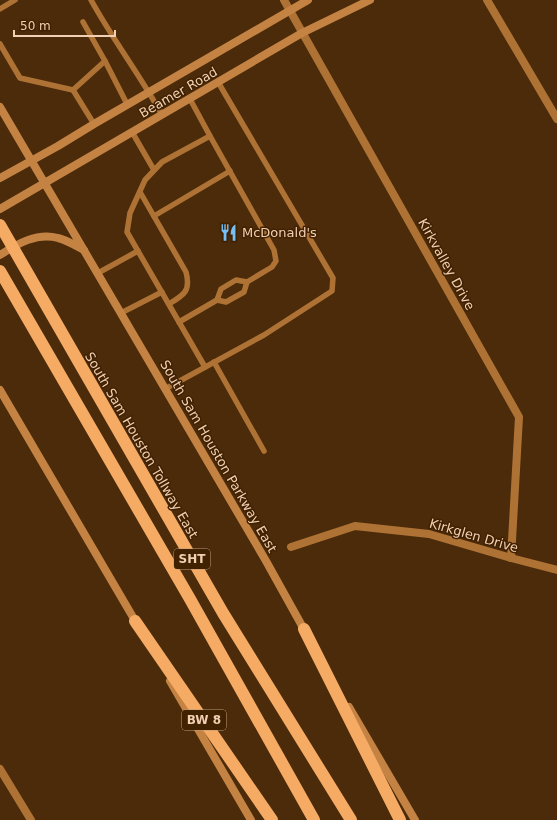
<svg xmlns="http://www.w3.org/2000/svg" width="557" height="820" font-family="'DejaVu Sans',sans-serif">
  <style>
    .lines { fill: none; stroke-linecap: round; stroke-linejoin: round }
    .service { stroke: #af7235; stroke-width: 5.5 }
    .minor { stroke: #af7235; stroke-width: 8 }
    .secondary { stroke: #c48343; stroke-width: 8 }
    .motorway { stroke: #f6ab64; stroke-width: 12 }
    .labels { text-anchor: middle; stroke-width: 3; stroke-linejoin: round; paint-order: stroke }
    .shield { fill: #402100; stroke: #bb9b7d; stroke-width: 1 }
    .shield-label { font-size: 12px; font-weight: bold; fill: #f0cfb2 }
    .street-label { font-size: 13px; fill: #f0cfb2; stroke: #402100 }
    .poi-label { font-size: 13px; fill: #f0cfb2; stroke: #402100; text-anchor: start }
  </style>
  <rect width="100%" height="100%" fill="#4b2b0a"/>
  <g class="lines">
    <!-- service -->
    <g class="service">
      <path d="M91 0C113 40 140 75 162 115"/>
      <polyline points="0,9 15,0"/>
      <polyline points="83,22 105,61"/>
      <polyline points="0,44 20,78 73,90"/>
      <polyline points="190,99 210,136 162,162 145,180 130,213 127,232 205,367"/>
      <polyline points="94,124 73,90 105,61 127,104"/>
      <polyline points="132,132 154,170"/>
      <path d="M140 192 186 272C191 291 184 295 169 304"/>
      <polyline points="154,216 230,171"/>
      <polyline points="98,273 138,251"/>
      <polyline points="217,300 221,289 236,280 247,282"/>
      <polyline points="121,313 162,292"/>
      <polyline points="179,322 217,300 226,302 244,292 247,282 272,267 276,261 274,250 210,136"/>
      <polyline points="214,362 264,451"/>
      <polyline points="165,389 264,335 332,291 333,278 218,82"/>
    </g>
    <!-- minor -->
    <g class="minor">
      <polyline points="284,0 519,417 511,558"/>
      <polyline points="487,0 557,119"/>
      <polyline points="291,547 355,526 429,534 511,558 557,570"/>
      <polyline points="0,769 31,820"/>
    </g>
    <!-- secondary -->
    <g class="secondary">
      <polyline points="0,107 266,561 306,633"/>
      <polyline points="0,178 58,146 94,124 308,0"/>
      <polyline points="0,209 302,33 370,0"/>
      <path d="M0 255C17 244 37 232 58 238 67 240 76 246 84 250"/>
      <polyline points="0,390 137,624"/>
      <polyline points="170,681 251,820"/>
      <polyline points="349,707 415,820"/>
    </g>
    <!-- motorway -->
    <g class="motorway">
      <polyline points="0,225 223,613 351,820"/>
      <polyline points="0,271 190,599 314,820"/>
      <polyline points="135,621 272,820"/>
      <polyline points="304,629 400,820"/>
    </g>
  </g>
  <!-- icons -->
  <defs>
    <symbol id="restaurant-bare" viewBox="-9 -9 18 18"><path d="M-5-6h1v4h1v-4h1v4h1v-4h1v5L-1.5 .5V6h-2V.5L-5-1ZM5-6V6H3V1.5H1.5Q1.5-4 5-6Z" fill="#77c0f7" stroke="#402100" stroke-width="2.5" paint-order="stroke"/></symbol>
  </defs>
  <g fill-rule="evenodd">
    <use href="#restaurant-bare" x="216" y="220" width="25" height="25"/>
  </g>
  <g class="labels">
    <!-- shield labels -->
    <g class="shield">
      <rect x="174" y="549" width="36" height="20" rx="3"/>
      <rect x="182" y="710" width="44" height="20" rx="3"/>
    </g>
    <g class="shield-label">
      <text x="192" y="563">SHT</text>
      <text x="204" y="724">BW 8</text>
    </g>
    <!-- street labels -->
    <g class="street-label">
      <text transform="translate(178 92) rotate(-30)" y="5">Beamer Road</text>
      <text transform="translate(447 264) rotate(61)" y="5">Kirkvalley Drive</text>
      <text transform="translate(142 445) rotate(60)" y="5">South Sam Houston Tollway East</text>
      <text transform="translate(219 456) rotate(60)" y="5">South Sam Houston Parkway East</text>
      <text transform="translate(474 535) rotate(16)" y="5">Kirkglen Drive</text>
    </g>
    <!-- poi labels -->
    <g class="poi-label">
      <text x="242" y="237">McDonald's</text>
    </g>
  </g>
  <!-- scale -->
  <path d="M14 30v6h101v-6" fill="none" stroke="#f0cfb2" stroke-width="2"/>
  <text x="20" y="30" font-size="12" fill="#f0cfb2" stroke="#402100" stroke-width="3" paint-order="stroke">50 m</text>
</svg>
